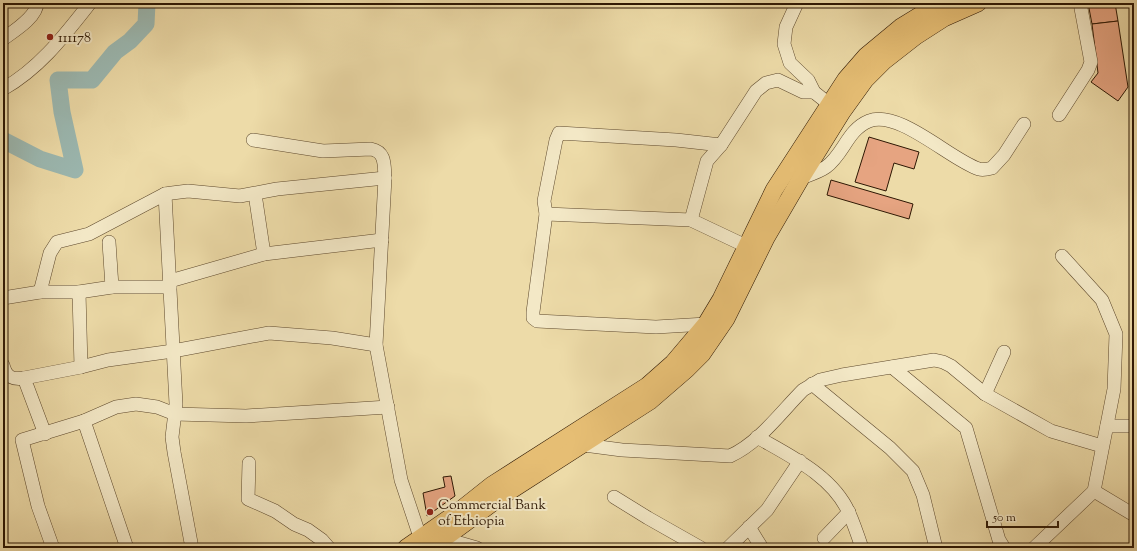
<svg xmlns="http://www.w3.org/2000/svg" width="1137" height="551" font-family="'Sorts Mill Goudy',serif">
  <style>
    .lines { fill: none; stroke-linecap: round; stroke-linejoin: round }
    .river { stroke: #9cb9b2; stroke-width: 17 }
    .building { fill: #e6a481; stroke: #2d1703 }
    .minor-casing { stroke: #5d482c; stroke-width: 14 }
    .major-casing { stroke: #2d1703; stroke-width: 18 }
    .minor { stroke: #f3e8c6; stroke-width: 13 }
    .major { stroke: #e6be74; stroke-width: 17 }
    .poi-dot { fill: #8f2418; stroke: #f3e8c6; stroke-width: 1.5 }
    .labels { text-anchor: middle; stroke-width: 4; stroke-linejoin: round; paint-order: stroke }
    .poi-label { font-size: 14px; fill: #2d1703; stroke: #f3e8c6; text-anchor: start }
  </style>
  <rect width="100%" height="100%" fill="#eddba8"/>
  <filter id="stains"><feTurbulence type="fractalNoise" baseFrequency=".005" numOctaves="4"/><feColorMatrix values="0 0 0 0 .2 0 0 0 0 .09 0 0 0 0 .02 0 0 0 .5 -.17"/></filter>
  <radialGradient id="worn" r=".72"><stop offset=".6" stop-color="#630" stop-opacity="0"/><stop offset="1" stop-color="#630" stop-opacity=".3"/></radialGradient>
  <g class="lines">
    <!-- river -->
    <polyline class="river" points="3,140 40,159 75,170 62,112 58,80 92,80 115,52 130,41 146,24 147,3"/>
  </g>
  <!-- building -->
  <g class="building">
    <polygon points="1088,3 1115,3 1118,21 1092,24"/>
    <polygon points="1118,21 1128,87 1118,101 1091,82 1098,73 1092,24"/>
    <polygon points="869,137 919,152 914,169 894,163 886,191 855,182"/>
    <polygon points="831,180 913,204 909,219 827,195"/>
    <polygon points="451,476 455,496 427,516 423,493 445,487 443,477"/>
  </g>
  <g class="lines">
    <defs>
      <g id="minor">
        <polyline points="797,3 786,27 784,44 790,63 808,80 814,92 829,104"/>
        <path d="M3 39C14 31 37 17 37 3"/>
        <path d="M3 89C40 68 64 36 90 3"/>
        <polyline points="1059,115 1088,70 1091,62 1080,3"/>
        <path d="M253 140 323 151 371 149C386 152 384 165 385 178L376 345 401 480 420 537"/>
        <path d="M801 178C809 175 819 172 826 167 844 154 847 130 869 121 899 109 952 161 979 169 983 170 988 169 992 168L1004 155 1024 124"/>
        <polyline points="165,194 176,404 172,437 174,452 192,548"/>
        <polyline points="255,194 264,254"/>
        <polyline points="546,214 691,220 746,246"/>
        <polyline points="691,220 707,161 721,145 756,91 766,83 778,80 803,92 814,92"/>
        <polyline points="109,242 112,287"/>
        <polyline points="170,281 264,254 382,240"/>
        <polyline points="40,292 50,253 57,242 89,234 165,194 172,193 188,191 240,196 277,189 385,178"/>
        <polyline points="79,292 81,367"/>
        <polyline points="3,298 40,292 79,292 112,287 170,287"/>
        <polyline points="706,324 656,327 537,321 533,318 533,312 546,214 544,201 556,140 559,133 676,140 721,145"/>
        <path d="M3 365C6 377 12 380 24 378"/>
        <polyline points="892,367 966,428 999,540 1004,548"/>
        <polyline points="812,384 890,448 913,471 923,495 936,548"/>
        <polyline points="985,394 1004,352"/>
        <polyline points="1107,426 1134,426"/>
        <polyline points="45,434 24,378 81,367 108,360 173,351 269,333 332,338 376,345"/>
        <path d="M757 437C790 456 833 476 849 513 854 524 858 536 862 548"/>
        <path d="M581 441 584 445 622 450 730 456C759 443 781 412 803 390L820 380 842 375 934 360 943 362 951 366 985 394 1051 431 1102 446"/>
        <polyline points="249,463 248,499 275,511 294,524 308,530 322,540 329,548"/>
        <polyline points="1094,491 1134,515"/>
        <polyline points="614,497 648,518 701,548"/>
        <polyline points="749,527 762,548"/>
        <polyline points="824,538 849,512"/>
        <polyline points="444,540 447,544 456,542 477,548"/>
        <polyline points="53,548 38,506 22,440 84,421"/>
        <polyline points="127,548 84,421 116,407 136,404 157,407 175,414 246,416 388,407"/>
        <polyline points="728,548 767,510 800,461"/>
        <polyline points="1034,548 1094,491 1114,389 1116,334 1102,300 1062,256"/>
      </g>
      <g id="major">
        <polyline points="406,548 458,512 492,485 647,386 673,363 706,324 721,299 774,190 846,79 866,56 901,27 940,3"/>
        <polyline points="431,548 499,498 650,401 687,369 702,354 726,319 766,238 801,178 842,112 865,80 884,61 916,36 944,18 978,3"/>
      </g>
    </defs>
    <!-- minor casing -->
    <use href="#minor" class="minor-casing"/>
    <!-- major casing -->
    <use href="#major" class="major-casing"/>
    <!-- minor -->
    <use href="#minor" class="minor"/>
    <!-- major -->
    <use href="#major" class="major"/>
  </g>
  <!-- markers -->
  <g class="poi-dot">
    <circle cx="50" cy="37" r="4"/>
    <circle cx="430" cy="512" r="4"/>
  </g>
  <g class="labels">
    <!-- poi labels -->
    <g class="poi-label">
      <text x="58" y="42">111178</text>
      <text x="438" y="509">Commercial Bank<tspan x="438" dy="16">of Ethiopia</tspan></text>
    </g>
  </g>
  <!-- margin -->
  <rect width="1137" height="551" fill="none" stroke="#eddba8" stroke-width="16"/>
  <rect x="4" y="4" width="1129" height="543" fill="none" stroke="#2d1703" stroke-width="2"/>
  <rect x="8" y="8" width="1121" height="535" fill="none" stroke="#2d1703"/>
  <!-- scale -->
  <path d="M987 521v6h71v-6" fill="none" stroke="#2d1703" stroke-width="2"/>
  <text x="993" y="521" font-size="12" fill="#2d1703" stroke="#f3e8c6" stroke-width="3" paint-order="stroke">50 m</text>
  <rect width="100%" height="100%" filter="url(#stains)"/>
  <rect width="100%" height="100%" fill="url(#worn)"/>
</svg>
